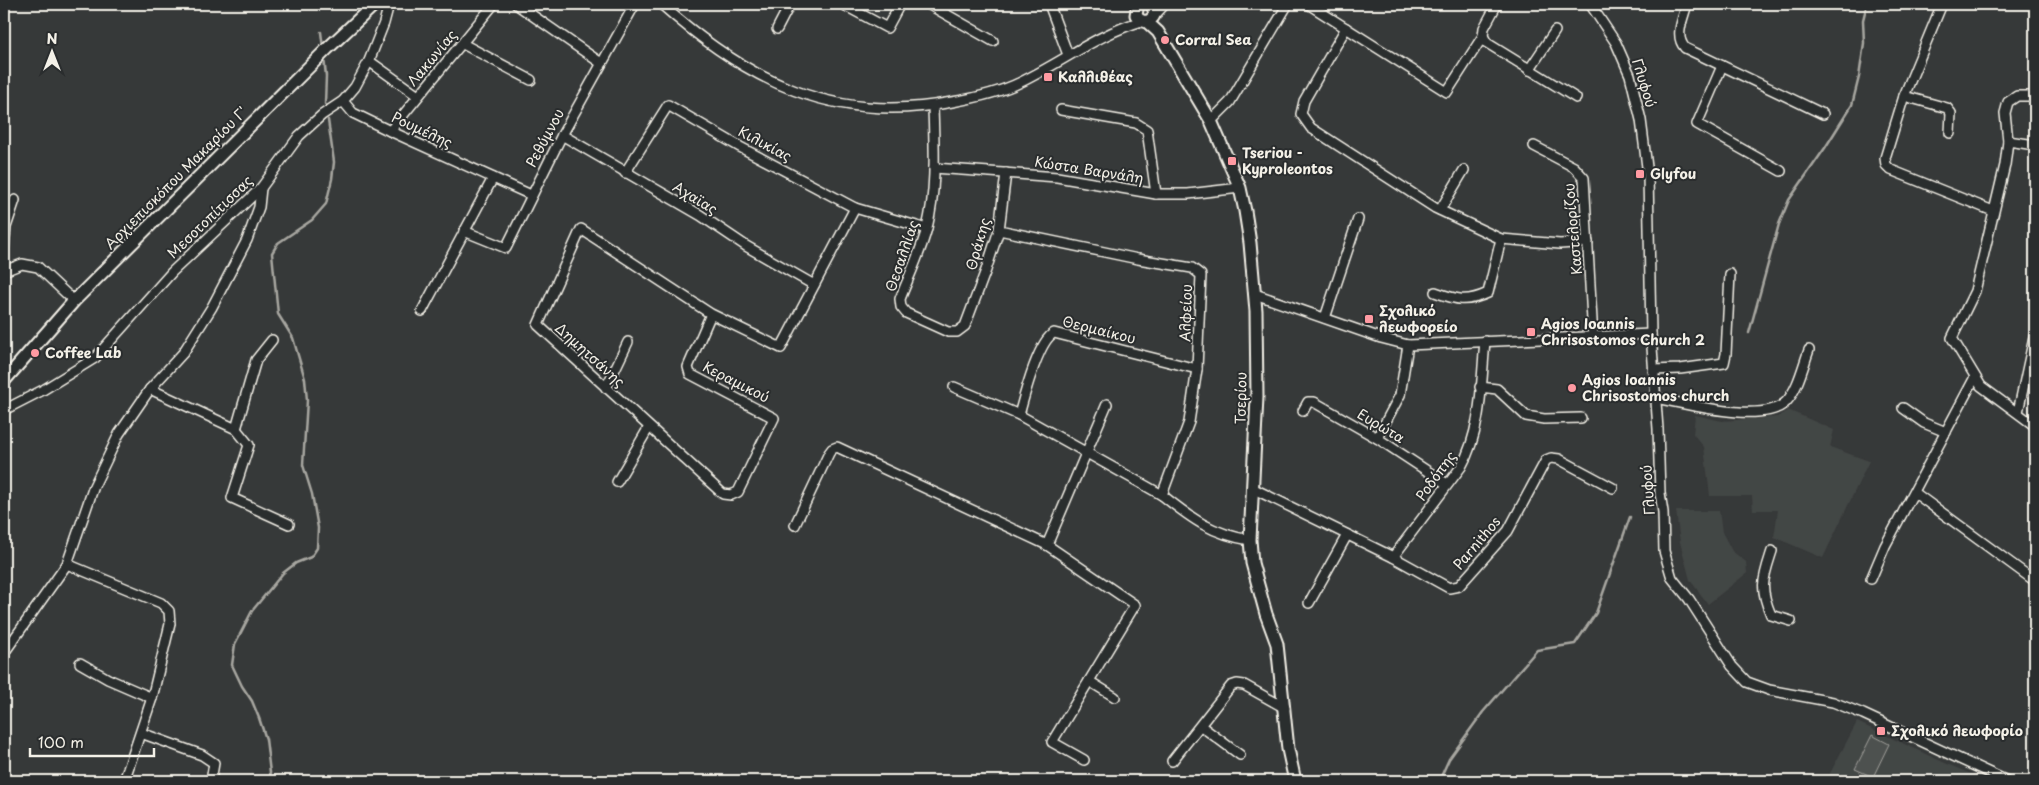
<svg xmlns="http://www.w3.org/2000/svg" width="2039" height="785" font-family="'Playpen Sans',sans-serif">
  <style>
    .built { fill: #434645 }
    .green { fill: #4e514f; stroke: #a1a19c }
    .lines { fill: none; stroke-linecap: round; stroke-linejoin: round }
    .stream { stroke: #a8a7a1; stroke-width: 2.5 }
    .minor-casing { stroke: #f4f1e8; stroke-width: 12 }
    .major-casing { stroke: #f4f1e8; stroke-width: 15 }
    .minor { stroke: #2a2d2e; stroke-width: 9 }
    .major { stroke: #2a2d2e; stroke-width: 11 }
    .poi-dot { fill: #ff9aa2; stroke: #2a2d2e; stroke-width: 2 }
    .labels { text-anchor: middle; stroke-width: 4; stroke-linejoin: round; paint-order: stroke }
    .poi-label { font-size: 14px; font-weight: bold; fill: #f4f1e8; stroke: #2a2d2e; text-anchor: start }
    .street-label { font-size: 14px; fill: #f4f1e8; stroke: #2a2d2e }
  </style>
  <rect width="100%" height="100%" fill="#363939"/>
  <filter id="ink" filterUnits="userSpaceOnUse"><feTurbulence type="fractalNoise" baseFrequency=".02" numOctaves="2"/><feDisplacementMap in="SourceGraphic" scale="10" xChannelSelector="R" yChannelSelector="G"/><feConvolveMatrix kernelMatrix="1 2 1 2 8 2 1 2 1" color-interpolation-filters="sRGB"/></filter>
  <g filter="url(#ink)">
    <!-- built -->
    <g class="built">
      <polygon points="1788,410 1834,430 1830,447 1869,461 1823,558 1774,537 1778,510 1753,510 1752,496 1710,496 1704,447 1693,434 1695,415 1722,421 1778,417"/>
      <polygon points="1676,511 1719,511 1722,532 1732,551 1746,562 1747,573 1708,604 1690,580 1680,542"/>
      <polygon points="1857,722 1945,763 1987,781 1826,781"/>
    </g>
    <!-- green -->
    <polygon class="green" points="1872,735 1889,744 1873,777 1855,769"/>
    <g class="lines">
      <!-- stream -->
      <g class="stream">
        <polyline points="321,32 323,48"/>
        <polyline points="324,58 326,76 325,104"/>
        <polyline points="1749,333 1779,224 1789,200 1825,148 1852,105 1859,77 1864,43 1863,20 1867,4"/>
        <polyline points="271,781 266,739 259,718 252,701 242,686 232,665 235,644 252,611 283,573 296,563 311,557 317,548 318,528 312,494 303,465 307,400 305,379 293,338 278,314 272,253 278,243 312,220 326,204 332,179 334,162 328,120"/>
        <polyline points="1439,781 1449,759 1483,712 1537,650 1575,644 1596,613 1630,517"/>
      </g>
      <defs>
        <g id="minor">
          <polyline points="516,4 601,63"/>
          <path d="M661 4C747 81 834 125 952 102 975 98 999 93 1021 82 1062 62 1098 34 1142 21"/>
          <polyline points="842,4 887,28 900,4"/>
          <polyline points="928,4 993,41"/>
          <polyline points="1049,4 1068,55"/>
          <polyline points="1308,4 1447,92 1483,36 1484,28 1497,4"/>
          <polyline points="1590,4 1616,43 1630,75 1641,120 1648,175 1651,334 1658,429 1660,493 1663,512 1664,551 1672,578 1689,599 1732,666 1747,682 1769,690 1833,702 1863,714 2007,781"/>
          <path d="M1687 4C1683 19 1674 36 1685 48L1823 114"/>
          <polyline points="1155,15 1165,4"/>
          <polyline points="1346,28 1304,101 1301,114 1311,128 1435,208 1501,239 1560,244 1588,242"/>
          <polyline points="777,29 790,4"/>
          <polyline points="1483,36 1487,43 1576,98"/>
          <polyline points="463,44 531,80"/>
          <polyline points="369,61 418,96"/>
          <polyline points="1722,66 1697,124 1781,171"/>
          <polyline points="1529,70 1555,31"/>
          <polyline points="1904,96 1942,4"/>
          <polyline points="2035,96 2017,96 2008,102 2005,113 2008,141 2005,165 1975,291 1952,338 1981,386 2035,426"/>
          <polyline points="343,101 353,113 390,131 531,195"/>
          <path d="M933 106C934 146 937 188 927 228 921 252 909 276 900 299L901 307 906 313 948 332H957L965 326 986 270 999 230 1006 173"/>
          <polyline points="1061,110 1136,123 1147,130 1156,194"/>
          <polyline points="1211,121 1230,102 1288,4"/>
          <polyline points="390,131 494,4"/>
          <polyline points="1950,133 1951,113 1947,108 1904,96 1885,158 1886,165 1891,170 1993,211"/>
          <polyline points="562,135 700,215 746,246 814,285"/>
          <polyline points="2008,141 2035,145"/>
          <polyline points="1534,146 1574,167 1584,178 1593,338"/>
          <polyline points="934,168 1057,177 1156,194 1188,194 1240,188"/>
          <polyline points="625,173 668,105 740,147 855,208 927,229"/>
          <polyline points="1440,210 1464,170"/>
          <polyline points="999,230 1138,259 1192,268 1201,275 1197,369 1189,422 1162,495"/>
          <polyline points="464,231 506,248 562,135 635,4"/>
          <polyline points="4,249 6,227 15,200"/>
          <polyline points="4,271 22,264 38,267 74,301"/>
          <path d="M1435 292C1457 300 1466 303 1488 293L1501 239"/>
          <polyline points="1255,294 1381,338 1408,345 1651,334"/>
          <polyline points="422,311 493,178"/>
          <polyline points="711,314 688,367 690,374 774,418 738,492 731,495 723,494 538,325 581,229 711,314 781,348 855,208"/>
          <polyline points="1325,318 1358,219"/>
          <polyline points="1653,370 1680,369 1724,363 1726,354 1730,274"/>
          <path d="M954 387 1019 415 1162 495C1192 519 1212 534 1250 540"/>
          <polyline points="1480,387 1497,389 1526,416 1544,419 1581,418"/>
          <polyline points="606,388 628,342"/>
          <polyline points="150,389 236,429 249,445 232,498 289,524"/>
          <path d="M1655 398C1684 403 1763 425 1786 402 1798 389 1803 366 1809 350"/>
          <polyline points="1903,408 1924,423 1946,432"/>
          <polyline points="4,410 43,390 95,358 172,272 261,188 299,136 322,115 343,101 355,87 369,61 384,23 389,4"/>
          <polyline points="1303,411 1308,402 1314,402 1377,438 1447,484"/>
          <polyline points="2018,412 2035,333"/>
          <path d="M1019 415C1024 397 1038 341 1054 333L1197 369"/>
          <polyline points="236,429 256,360 272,340"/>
          <polyline points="1377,438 1400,395 1408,345"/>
          <polyline points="617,482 649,427"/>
          <polyline points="1254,489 1393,557 1449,588 1459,586 1508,531 1546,460 1551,458 1559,459 1613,488"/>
          <polyline points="1915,493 2035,581"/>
          <polyline points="795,525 829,453 832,449 837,447 1047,545 1135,605 1052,742 1084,760"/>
          <polyline points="1047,545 1107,404"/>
          <path d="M1772 551C1763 579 1759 587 1771 615L1791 621"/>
          <path d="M1393 557 1461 467C1482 430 1481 383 1485 341"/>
          <polyline points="67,564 161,603 169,611 170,624 152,698 124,781"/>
          <polyline points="1871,579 1885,546 1975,377"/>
          <polyline points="1309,603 1347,535"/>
          <polyline points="4,653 67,564 94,486 119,434 150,389 183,353 212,307 247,240 259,207 261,188"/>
          <polyline points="80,663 108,679 152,698"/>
          <polyline points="1089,681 1115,697"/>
          <polyline points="1201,726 1240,755"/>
          <polyline points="141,733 202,755 214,763 211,781"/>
          <polyline points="1172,761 1231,686 1237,684 1244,685 1285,708"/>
        </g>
        <g id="major">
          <path d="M1138 4 1136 15C1144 30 1163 15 1150 4"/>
          <polyline points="1147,22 1158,32 1211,121 1240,188 1245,211 1250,243 1256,311 1257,397 1250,540 1252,563 1266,614 1277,644 1288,749 1295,781"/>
          <polyline points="4,381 74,301 327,49 375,4"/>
        </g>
      </defs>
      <!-- minor casing -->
      <use href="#minor" class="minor-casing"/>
      <!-- major casing -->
      <use href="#major" class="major-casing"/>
      <!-- minor -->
      <use href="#minor" class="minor"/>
      <!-- major -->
      <use href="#major" class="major"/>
    </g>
  </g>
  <!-- markers -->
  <g class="poi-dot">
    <circle cx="1165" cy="40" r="5"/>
    <rect x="1043" y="72" width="10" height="10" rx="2.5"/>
    <rect x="1227" y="156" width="10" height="10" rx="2.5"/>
    <rect x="1635" y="169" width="10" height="10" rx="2.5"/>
    <rect x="1364" y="314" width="10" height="10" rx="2.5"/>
    <rect x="1526" y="327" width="10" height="10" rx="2.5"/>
    <circle cx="35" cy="353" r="5"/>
    <circle cx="1572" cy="388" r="5"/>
    <rect x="1876" y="726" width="10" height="10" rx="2.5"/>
  </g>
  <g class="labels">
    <!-- poi labels -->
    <g class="poi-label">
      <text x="1175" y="45">Corral Sea</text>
      <text x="1058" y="82">Καλλιθέας</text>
      <text x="1242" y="158">Tseriou -<tspan x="1242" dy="16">Kyproleontos</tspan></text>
      <text x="1650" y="179">Glyfou</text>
      <text x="1379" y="316">Σχολικό<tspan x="1379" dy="16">λεωφορείο</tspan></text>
      <text x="1541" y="329">Agios Ioannis<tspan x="1541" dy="16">Chrisostomos Church 2</tspan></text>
      <text x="45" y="358">Coffee Lab</text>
      <text x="1582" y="385">Agios Ioannis<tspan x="1582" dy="16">Chrisostomos church</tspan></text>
      <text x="1891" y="736">Σχολικό λεωφορίο</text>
    </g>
    <!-- street labels -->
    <g class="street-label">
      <text transform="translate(432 58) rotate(-50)" y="5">Λακωνίας</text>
      <text transform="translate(1644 83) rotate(73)" y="5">Γλυφού</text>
      <text transform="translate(422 130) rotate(25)" y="5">Ρουμέλης</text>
      <text transform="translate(545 138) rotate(-62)" y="5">Ρεθύμνου</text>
      <text transform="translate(765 144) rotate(28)" y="5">Κιλικίας</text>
      <text transform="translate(1089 170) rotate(9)" y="5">Κώστα Βαρνάλη</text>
      <text transform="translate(176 178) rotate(-45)" y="5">Αρχιεπισκόπου Μακαρίου Γ'</text>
      <text transform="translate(695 198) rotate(31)" y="5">Αχαϊας</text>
      <text transform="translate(210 217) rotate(-44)" y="5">Μεσοτοπίτισσας</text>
      <text transform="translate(1573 229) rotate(-95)" y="5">Καστελορίζου</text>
      <text transform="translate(978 244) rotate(-74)" y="5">Θράκης</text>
      <text transform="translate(902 256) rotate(-71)" y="5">Θεσαλλίας</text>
      <text transform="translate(1186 313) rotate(-88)" y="5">Αλφείου</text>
      <text transform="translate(1099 330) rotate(14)" y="5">Θερμαίκου</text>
      <text transform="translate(590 355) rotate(42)" y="5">Δημητσάνης</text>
      <text transform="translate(736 382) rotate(27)" y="5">Κεραμικού</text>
      <text transform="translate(1241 398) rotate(-89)" y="5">Τσερίου</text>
      <text transform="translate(1381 426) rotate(31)" y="5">Ευρώτα</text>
      <text transform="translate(1436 476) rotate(-54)" y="5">Ροδόπης</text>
      <text transform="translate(1648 490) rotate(-94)" y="5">Γλυφού</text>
      <text transform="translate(1477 543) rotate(-50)" y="5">Parnithos</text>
    </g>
  </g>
  <!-- margin -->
  <rect width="2039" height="785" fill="none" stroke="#2a2d2e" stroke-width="20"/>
  <rect x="10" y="10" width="2019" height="765" fill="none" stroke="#f4f1e8" stroke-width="2" filter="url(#ink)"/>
  <!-- north arrow -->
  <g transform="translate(52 52)" stroke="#2a2d2e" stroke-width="4" paint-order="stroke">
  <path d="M0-4L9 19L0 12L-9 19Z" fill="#f4f1e8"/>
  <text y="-8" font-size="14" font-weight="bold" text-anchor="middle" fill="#f4f1e8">N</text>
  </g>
  <!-- scale -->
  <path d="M30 748v8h124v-8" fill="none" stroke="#f4f1e8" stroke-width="2.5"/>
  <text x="38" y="748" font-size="15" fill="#f4f1e8" stroke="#2a2d2e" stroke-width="4" paint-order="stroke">100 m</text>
</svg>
